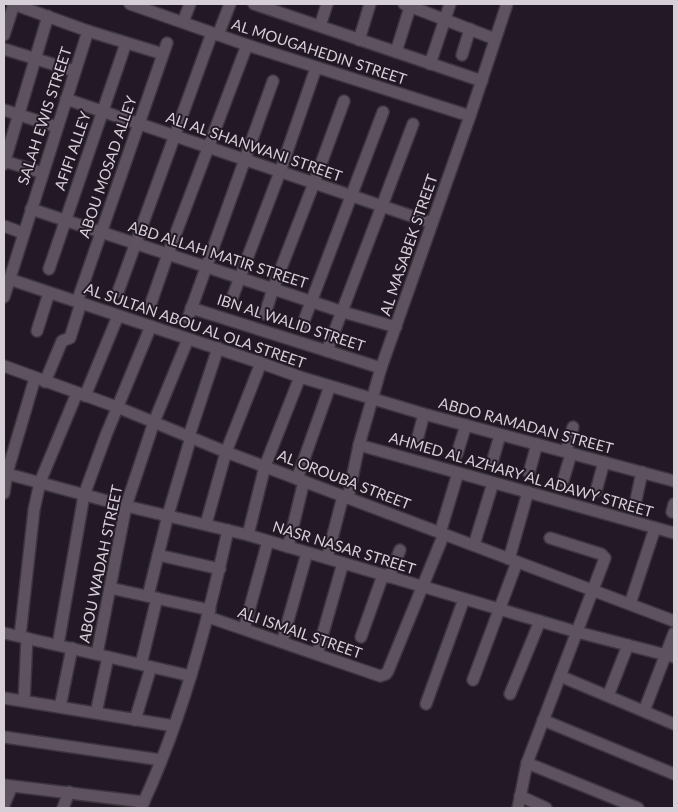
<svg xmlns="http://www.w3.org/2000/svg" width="678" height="812" font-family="Lato,sans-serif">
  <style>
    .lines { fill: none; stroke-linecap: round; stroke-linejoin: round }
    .minor-casing { stroke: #3c353e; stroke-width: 14 }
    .minor { stroke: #5e5160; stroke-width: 11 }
    .labels { text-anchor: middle; stroke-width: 4; stroke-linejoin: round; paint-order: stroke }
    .street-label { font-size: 15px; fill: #d6cfd8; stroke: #231825 }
  </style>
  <rect width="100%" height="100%" fill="#231825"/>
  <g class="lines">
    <defs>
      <g id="minor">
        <polyline points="13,4 88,31 163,54"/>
        <polyline points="130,4 247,45 470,116"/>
        <polyline points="254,4 482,81"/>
        <polyline points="404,4 495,39"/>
        <polyline points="183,22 190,4"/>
        <polyline points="320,26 327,4"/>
        <polyline points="4,35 14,4"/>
        <polyline points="218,35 230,4"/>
        <polyline points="359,40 370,4"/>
        <polyline points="4,49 75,71"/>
        <polyline points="396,52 411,4"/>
        <polyline points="462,55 470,29"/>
        <polyline points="430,64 450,4"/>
        <polyline points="66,99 432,223"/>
        <polyline points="4,110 57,127"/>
        <polyline points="4,161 43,173"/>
        <polyline points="4,164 48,16"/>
        <polyline points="31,209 343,312 396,327"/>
        <polyline points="4,226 23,233"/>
        <polyline points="49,269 126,43"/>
        <polyline points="9,279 261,363 300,377 424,414 674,481"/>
        <polyline points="118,292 212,33"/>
        <polyline points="4,297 88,31"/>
        <polyline points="231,301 280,172 316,68"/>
        <polyline points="77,302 167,43"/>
        <polyline points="150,306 168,254 247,45"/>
        <polyline points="191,308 381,368"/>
        <polyline points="265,314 273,289 314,183 344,101"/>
        <polyline points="188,318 273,81"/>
        <polyline points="302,326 383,112"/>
        <polyline points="37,331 49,293"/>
        <polyline points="327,351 413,124"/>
        <polyline points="4,366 117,407 226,452 674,621"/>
        <polyline points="45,382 62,341 70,338 81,303"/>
        <polyline points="85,396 118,316"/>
        <polyline points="189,436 218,348"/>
        <polyline points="416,444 424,414"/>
        <polyline points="359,445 674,533"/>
        <polyline points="566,452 573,427"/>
        <polyline points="457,454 466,425"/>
        <polyline points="492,463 500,435"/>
        <polyline points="4,473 126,506 248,535 577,632 674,657"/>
        <polyline points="529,473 537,444"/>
        <polyline points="297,479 330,386"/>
        <polyline points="563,481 571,454"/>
        <polyline points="596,491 604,462"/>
        <polyline points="4,493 7,473 35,378"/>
        <polyline points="348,498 359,445 381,368 470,116 507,4"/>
        <polyline points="636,500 642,472"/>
        <polyline points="672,512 674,504"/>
        <polyline points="206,524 226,452 261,363"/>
        <polyline points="440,533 458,473"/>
        <polyline points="248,535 265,466 300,377"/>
        <polyline points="474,545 493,483"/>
        <polyline points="288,547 304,481"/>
        <polyline points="158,555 220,569"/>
        <polyline points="327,558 343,496"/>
        <polyline points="509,559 528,492"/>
        <polyline points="389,577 400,550"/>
        <polyline points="110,588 210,610"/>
        <polyline points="148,596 168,515 191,437"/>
        <polyline points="630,604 655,528"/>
        <polyline points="208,617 380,676 386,674 388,671 444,534"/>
        <polyline points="244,629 268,541"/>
        <polyline points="4,633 191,676"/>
        <polyline points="20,636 34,510 40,482 77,393"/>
        <polyline points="361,637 383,575"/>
        <polyline points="282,642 307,553"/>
        <polyline points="58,645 84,495 106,435 151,326"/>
        <polyline points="97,654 126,506 154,422 188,339"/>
        <polyline points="317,654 343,563"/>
        <polyline points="141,664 157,598"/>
        <polyline points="560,676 674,724"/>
        <polyline points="473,680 517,562"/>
        <polyline points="510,694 540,621"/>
        <polyline points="608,696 628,645"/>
        <polyline points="4,698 174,726"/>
        <polyline points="24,701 27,638"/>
        <polyline points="426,704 464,599"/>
        <polyline points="60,707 72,648"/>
        <polyline points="644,711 674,633"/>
        <polyline points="96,713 108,657"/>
        <polyline points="135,720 151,667"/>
        <polyline points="543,720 674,774"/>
        <polyline points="4,737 161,760"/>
        <polyline points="527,763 638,808"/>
        <polyline points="4,785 144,802"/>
        <polyline points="520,796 546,808"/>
        <polyline points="4,805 12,786"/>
        <polyline points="63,808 69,792"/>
        <path d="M141 808C182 720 207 625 228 530"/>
        <polyline points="518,808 527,763 605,558 601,554 550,538"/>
      </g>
    </defs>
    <!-- minor casing -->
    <use href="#minor" class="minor-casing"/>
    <!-- minor -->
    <use href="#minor" class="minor"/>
  </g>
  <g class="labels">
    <!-- street labels -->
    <g class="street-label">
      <text transform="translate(319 52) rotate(18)" y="5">AL MOUGAHEDIN STREET</text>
      <text transform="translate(45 116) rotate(-72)" y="5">SALAH EWIS STREET</text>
      <text transform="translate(254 147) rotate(19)" y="5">ALI AL SHANWANI STREET</text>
      <text transform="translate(73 151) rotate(-71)" y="5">AFIFI ALLEY</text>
      <text transform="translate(108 167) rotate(-71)" y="5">ABOU MOSAD ALLEY</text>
      <text transform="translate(409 245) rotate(-71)" y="5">AL MASABEK STREET</text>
      <text transform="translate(218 255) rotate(18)" y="5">ABD ALLAH MATIR STREET</text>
      <text transform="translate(291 323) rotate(18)" y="5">IBN AL WALID STREET</text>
      <text transform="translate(195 326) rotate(19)" y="5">AL SULTAN ABOU AL OLA STREET</text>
      <text transform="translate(526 426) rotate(15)" y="5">ABDO RAMADAN STREET</text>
      <text transform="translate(521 475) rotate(16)" y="5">AHMED AL AZHARY AL ADAWY STREET</text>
      <text transform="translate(344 480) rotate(21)" y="5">AL OROUBA STREET</text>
      <text transform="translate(344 548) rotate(17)" y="5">NASR NASAR STREET</text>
      <text transform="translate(101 564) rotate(-78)" y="5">ABOU WADAH STREET</text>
      <text transform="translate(300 633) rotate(19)" y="5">ALI ISMAIL STREET</text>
    </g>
  </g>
  <!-- border -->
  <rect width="678" height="812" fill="none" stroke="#d6cfd8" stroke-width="10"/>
</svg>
